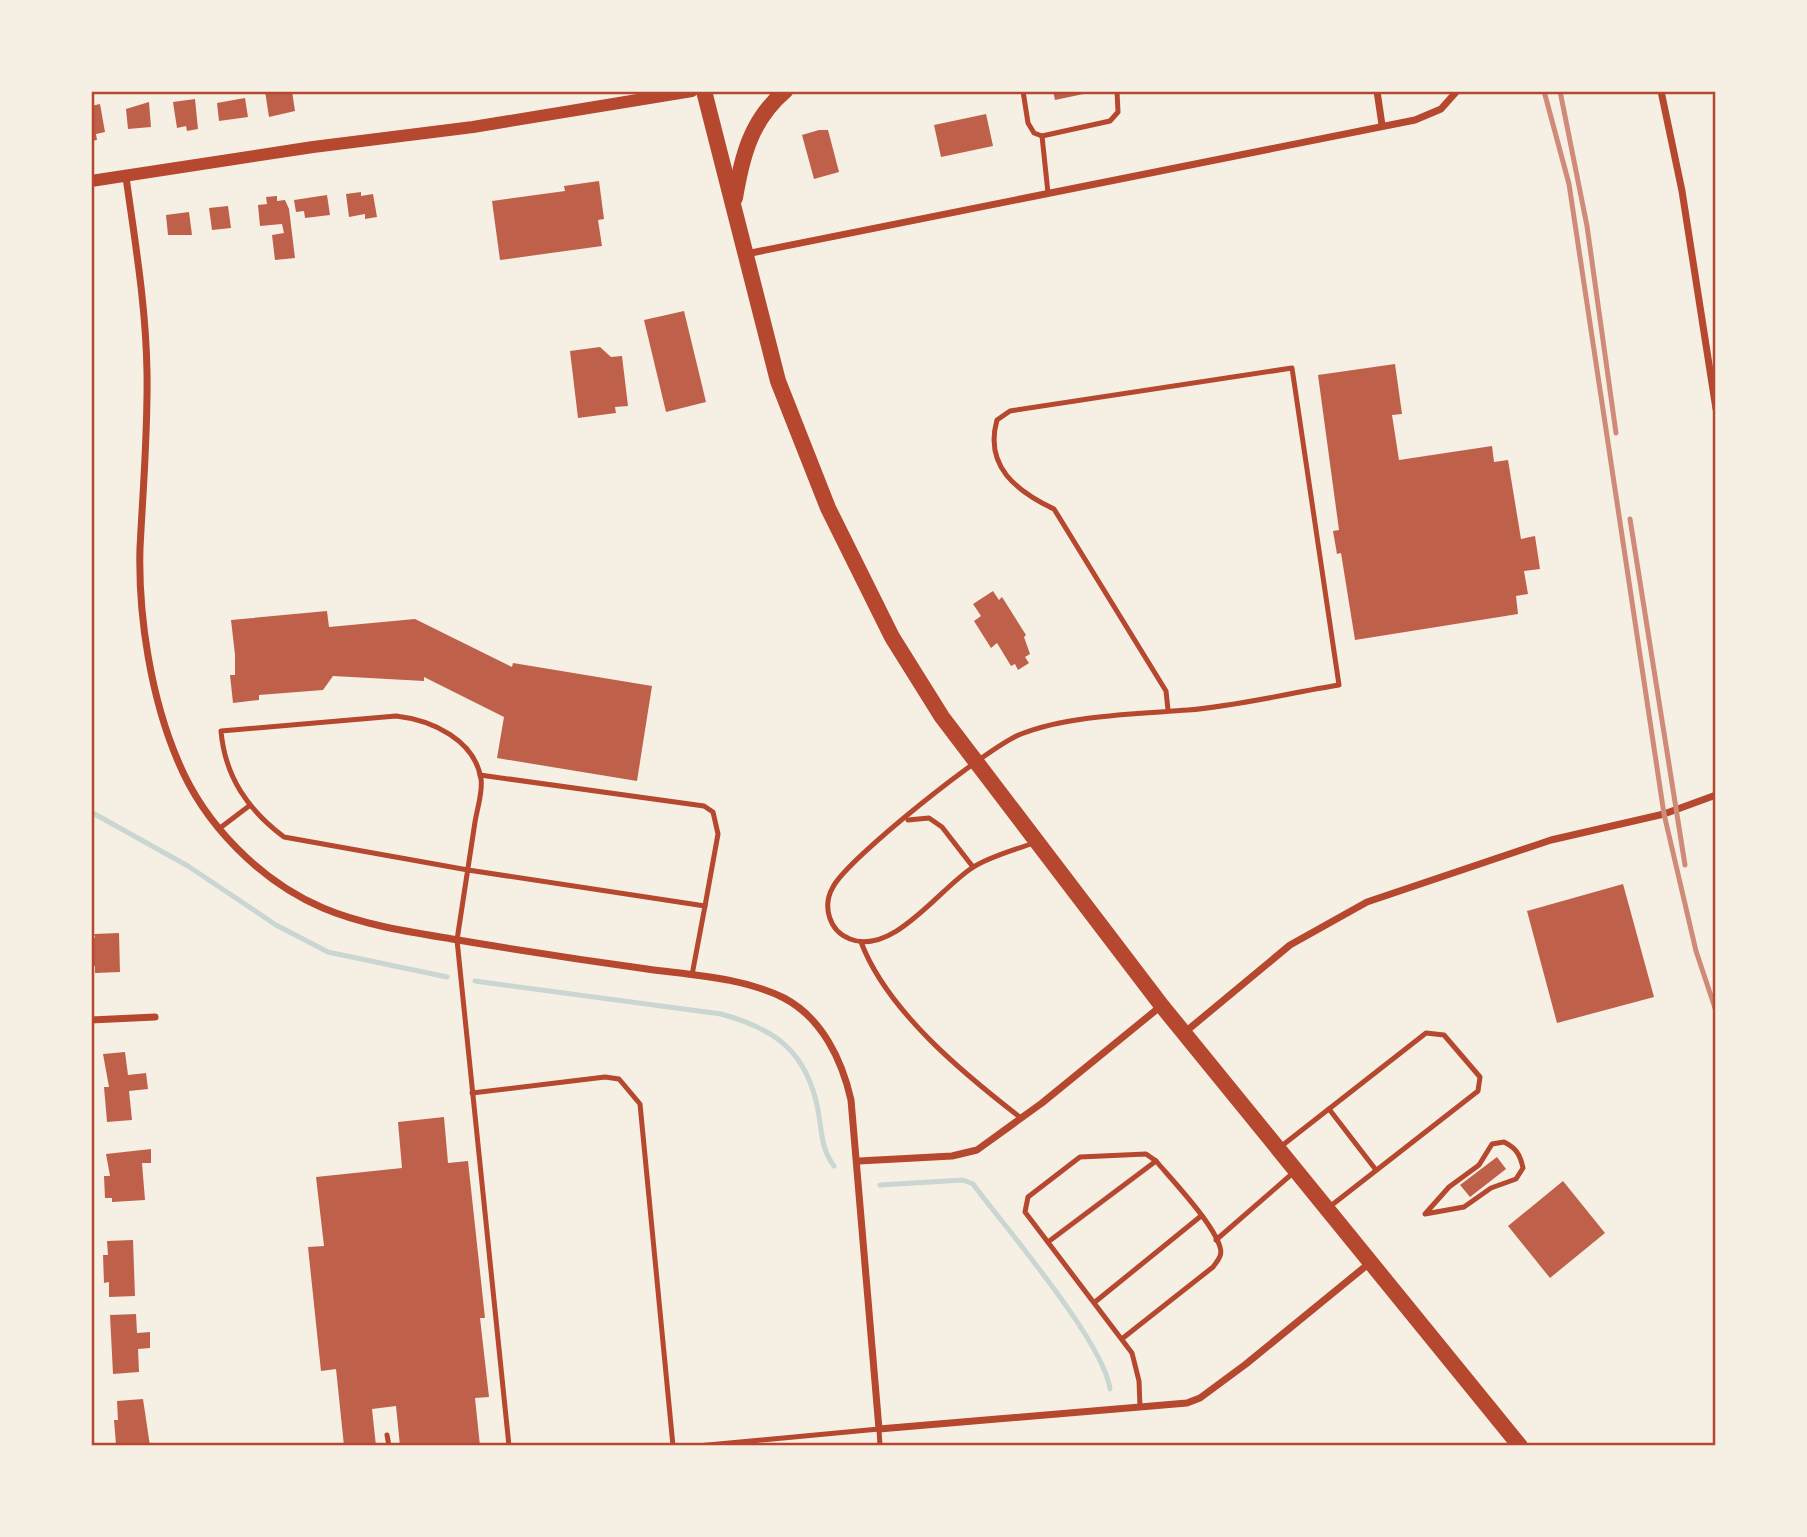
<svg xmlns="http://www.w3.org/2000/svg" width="1807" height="1537" font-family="Raleway,sans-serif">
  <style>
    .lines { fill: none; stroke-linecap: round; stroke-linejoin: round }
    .stream { stroke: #c9d6d2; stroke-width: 5 }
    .building { fill: #bf614a }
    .service { stroke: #b5482f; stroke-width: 5 }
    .minor { stroke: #b5482f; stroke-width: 7 }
    .tertiary { stroke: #b5482f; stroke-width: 12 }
    .primary { stroke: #b5482f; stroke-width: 16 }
    .rail { stroke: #cf8b77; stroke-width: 5 }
    .neatline { fill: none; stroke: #b5482f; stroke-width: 2.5 }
  </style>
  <rect width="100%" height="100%" fill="#f6efe4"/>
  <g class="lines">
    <!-- stream -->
    <g class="stream">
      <polyline points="91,812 188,866 276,925 328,952 447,977"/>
      <path d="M475 981 721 1014C776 1029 807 1052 818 1110 822 1131 821 1149 834 1166"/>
      <path d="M880 1185 963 1180 973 1184C1005 1227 1104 1342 1110 1389"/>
    </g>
  </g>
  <!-- building -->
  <g class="building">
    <polygon points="265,91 292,91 295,111 269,117"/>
    <polygon points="1053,91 1093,91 1093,92 1055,100"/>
    <polygon points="245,98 248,117 219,121 217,103"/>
    <polygon points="195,99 198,129 187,131 186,126 177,128 173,102"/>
    <polygon points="149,102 151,127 128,129 126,109"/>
    <polygon points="100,104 105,132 96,134 97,140 91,141 91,106"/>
    <polygon points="986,114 993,146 941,157 934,125"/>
    <polygon points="819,130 828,130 839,172 814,179 802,135"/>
    <polygon points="599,181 604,219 598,220 602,246 500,260 492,201 565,191 564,186"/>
    <polygon points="361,192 361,196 373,194 377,217 365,219 365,214 349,217 346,194"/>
    <polygon points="327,195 330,215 305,218 304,211 296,212 294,200"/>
    <polygon points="277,196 277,201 285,200 289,209 295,258 275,260 272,235 284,233 282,224 260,226 258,205 267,204 266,197"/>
    <polygon points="228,206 231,228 212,230 209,208"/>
    <polygon points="189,212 192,235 168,235 166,215"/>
    <polygon points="684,311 706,402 666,412 644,320"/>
    <polygon points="600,347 611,357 622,356 628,406 615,407 616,413 578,418 570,351"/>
    <polygon points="1395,364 1402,414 1392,415 1399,460 1492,446 1494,462 1508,460 1521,539 1535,536 1540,569 1524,571 1528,594 1516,596 1518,614 1355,640 1341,553 1337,554 1333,531 1339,530 1318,375"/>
    <polygon points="993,591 999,600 1002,597 1026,635 1024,637 1030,654 1025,657 1029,663 1018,670 1015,664 1011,666 997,643 991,648 974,621 981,616 973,604"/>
    <polygon points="327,611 329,627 415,619 512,667 513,663 652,686 637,781 497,758 504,717 424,677 424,681 333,676 323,690 259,695 259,700 233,703 230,675 235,675 235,655 231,620"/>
    <polygon points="1623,884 1654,997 1557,1023 1527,911"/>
    <polygon points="119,933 120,972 95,973 95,966 91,966 91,938 95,938 94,934"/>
    <polygon points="125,1052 128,1075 146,1073 148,1089 129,1091 132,1120 107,1122 104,1087 109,1087 103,1054"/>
    <polygon points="444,1117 448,1163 468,1161 485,1318 480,1318 489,1397 475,1398 480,1446 400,1446 396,1406 372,1409 376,1446 344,1446 336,1369 321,1371 308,1247 324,1246 316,1177 402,1168 398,1122"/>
    <polygon points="151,1149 151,1163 142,1163 145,1200 112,1202 112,1198 105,1198 104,1176 110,1176 106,1154"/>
    <polygon points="1497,1157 1506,1169 1470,1197 1460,1185"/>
    <polygon points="1563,1181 1605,1233 1550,1278 1508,1226"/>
    <polygon points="133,1240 135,1296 109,1297 109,1282 104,1283 103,1255 108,1255 107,1241"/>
    <polygon points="136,1314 137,1333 150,1332 150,1348 138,1349 139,1372 113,1374 110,1315"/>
    <polygon points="143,1399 150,1446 120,1446 116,1444 114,1420 118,1420 117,1401"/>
  </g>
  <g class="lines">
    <!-- service -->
    <g class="service">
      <polyline points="1023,91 1028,123 1034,133 1042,136 1110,121 1118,112 1117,91"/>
      <polyline points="1042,136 1048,193"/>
      <polyline points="480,775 704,806 713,812 718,834 705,906"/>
      <polyline points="908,820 929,818 942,827 973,867"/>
      <polyline points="220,828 249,806"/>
      <path d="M1036 842C1016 850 990 856 972 868 939 889 893 956 850 939 829 931 822 906 833 887 848 858 988 747 1021 734 1069 715 1136 714 1188 710 1238 706 1289 693 1339 685L1292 368 1010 411 997 420C984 466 1016 491 1054 509L1166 691 1168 710"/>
      <path d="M861 942C887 1011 964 1074 1021 1118"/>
      <polyline points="472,1093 605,1077 619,1079 640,1104 673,1446"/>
      <polyline points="1329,1109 1376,1170"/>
      <path d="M1504 1142C1516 1148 1520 1154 1523 1168L1516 1179 1491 1188 1464 1207 1425 1214 1449 1187 1479 1165 1492 1144Z"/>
      <polyline points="1279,1148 1426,1033 1444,1035 1480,1077 1478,1091 1328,1208"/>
      <polyline points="1216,1240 1293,1173"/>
      <polyline points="1048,1242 1156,1161"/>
      <polyline points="1095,1302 1201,1216"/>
      <path d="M1123 1338 1213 1267C1217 1261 1223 1256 1220 1247 1213 1223 1173 1181 1156 1161L1146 1154 1080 1157 1028 1197 1025 1212 1132 1353 1139 1381 1140 1407"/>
      <polyline points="387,1435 389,1446"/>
      <path d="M509 1446 457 940C463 901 469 861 475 822 477 809 483 792 481 779 475 740 432 720 396 716L221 731C225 777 248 810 284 837L468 870 705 906 692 975"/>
      <polyline points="697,1446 879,1429 880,1446"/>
    </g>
    <!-- minor -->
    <g class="minor">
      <polyline points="1377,91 1382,125"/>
      <polyline points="1661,91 1682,191 1716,409"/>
      <path d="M126 177C135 242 146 306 147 372 148 431 143 489 140 548 138 616 151 698 178 761 204 824 260 881 323 908 363 925 410 932 452 939 517 950 582 960 647 969 691 975 742 977 784 998 822 1018 842 1060 851 1100L879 1429 1187 1403 1200 1398 1246 1364 1372 1261"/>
      <polyline points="746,254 1415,120 1441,109 1457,91"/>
      <polyline points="91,1020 155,1017"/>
      <polyline points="1184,1033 1290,945 1367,902 1551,840 1664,814 1716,795"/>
      <polyline points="859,1161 952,1156 977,1150 1042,1103 1161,1006"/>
    </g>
    <!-- tertiary -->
    <polyline class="tertiary" points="91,181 313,147 473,127 692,91"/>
    <!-- primary -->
    <g class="primary">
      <polyline points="704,91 778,381 828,508 892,637 942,717 1162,1006 1520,1446"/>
      <path d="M735 198C742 156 751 120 785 91"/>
    </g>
    <!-- rail -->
    <g class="rail">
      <polyline points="1544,91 1569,184 1664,814 1696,951 1716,1011"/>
      <polyline points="1560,91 1587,226 1616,433"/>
      <polyline points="1630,519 1685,865"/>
    </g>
  </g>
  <!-- border -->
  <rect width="1807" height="1537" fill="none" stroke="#f6efe4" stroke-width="186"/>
  <rect x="93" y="93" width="1621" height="1351" class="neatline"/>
</svg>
